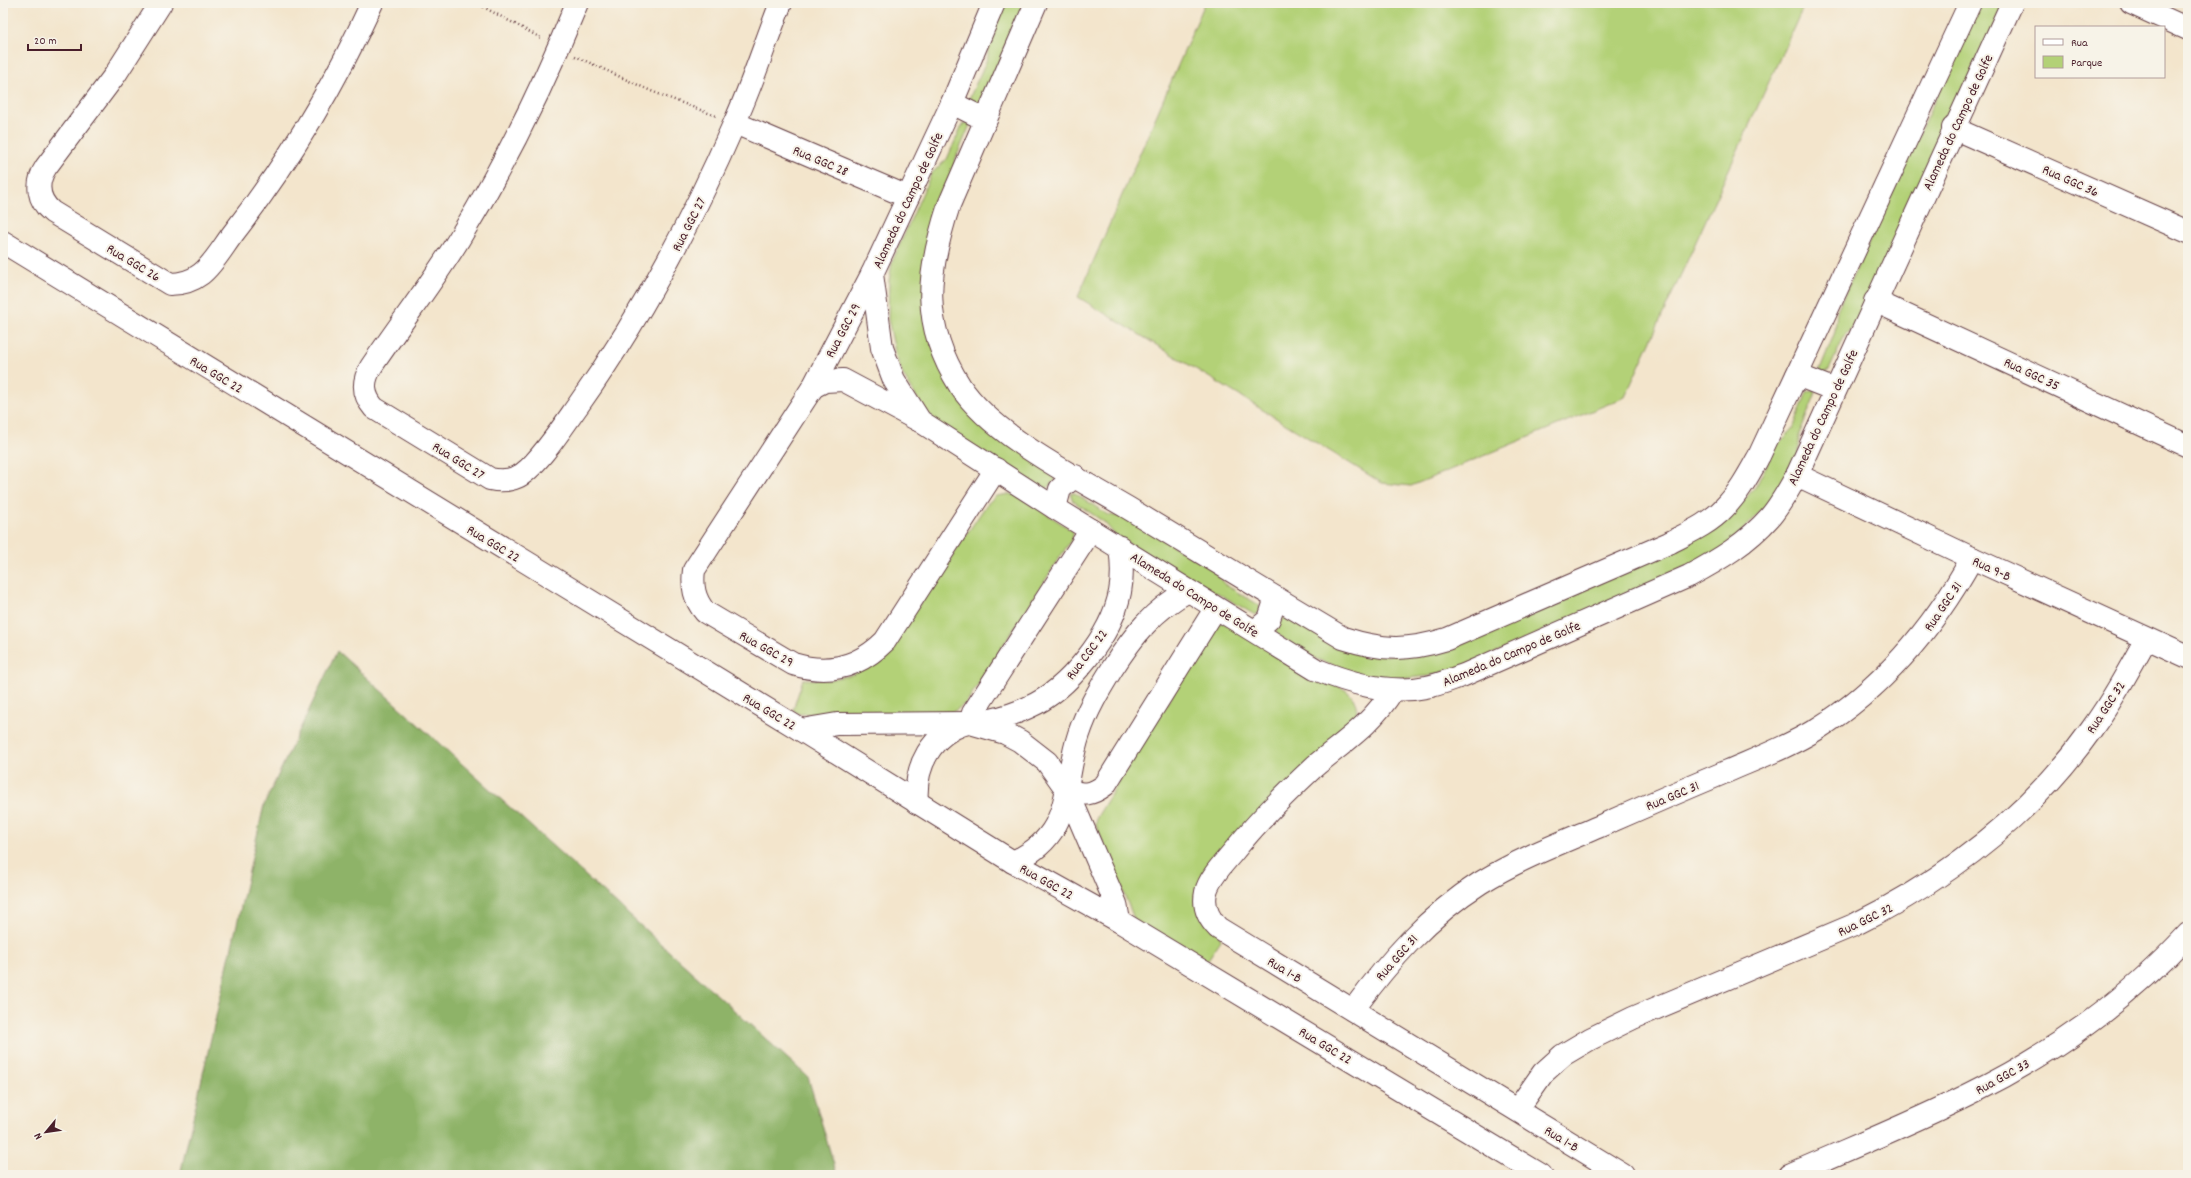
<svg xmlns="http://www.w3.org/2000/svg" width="2191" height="1178" font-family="Dekko,sans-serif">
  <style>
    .green { fill: #b3d177; stroke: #7e7851 }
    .forest { fill: #8eb368; stroke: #6c694a }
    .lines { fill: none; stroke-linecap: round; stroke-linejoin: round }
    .minor-casing { stroke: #633d43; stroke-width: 24 }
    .path { stroke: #633d43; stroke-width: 2.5; stroke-dasharray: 1 3; stroke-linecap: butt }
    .minor { stroke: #fff; stroke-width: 22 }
    .labels { text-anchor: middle; stroke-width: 4; stroke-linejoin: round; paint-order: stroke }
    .street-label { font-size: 14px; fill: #4a1f2b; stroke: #f7f3e8 }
  </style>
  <rect width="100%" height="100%" fill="#f7f3e8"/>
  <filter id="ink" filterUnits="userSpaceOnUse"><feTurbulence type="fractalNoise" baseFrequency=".025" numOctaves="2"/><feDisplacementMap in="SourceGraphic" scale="8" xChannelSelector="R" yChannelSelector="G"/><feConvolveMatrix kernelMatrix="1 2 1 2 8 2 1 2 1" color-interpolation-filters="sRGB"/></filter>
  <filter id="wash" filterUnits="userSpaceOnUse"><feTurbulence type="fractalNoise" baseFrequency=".012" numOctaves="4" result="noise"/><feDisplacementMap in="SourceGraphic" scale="16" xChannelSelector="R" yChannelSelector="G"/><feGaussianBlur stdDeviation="0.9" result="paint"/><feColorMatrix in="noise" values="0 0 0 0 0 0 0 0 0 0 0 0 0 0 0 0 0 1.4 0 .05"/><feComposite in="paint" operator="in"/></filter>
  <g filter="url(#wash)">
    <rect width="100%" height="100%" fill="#f3e5cc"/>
    <!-- green -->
    <g class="green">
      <polygon points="1004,3 1029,3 980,102 973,106 969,99 988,57 988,44"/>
      <polygon points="1205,3 1805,3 1625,397 1411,486 1382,483 1078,297"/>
      <polygon points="1980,3 2005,3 1856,323 1845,335 1829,370 1822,374 1820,369 1835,332 1837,311"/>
      <polygon points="969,121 970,125 955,160 931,344 1055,476 1055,481 1046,489 1042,489 937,424 924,409 903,375 896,356 888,319 889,281 892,262 931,174 947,159 962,125"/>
      <path d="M1814 389 1815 395 1799 435V454L1779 492 1725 549 1466 666 1428 676 1408 678 1370 676 1349 671 1311 657 1277 634C1274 624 1278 618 1288 617L1387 656 1736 510 1756 486 1777 445 1793 429 1807 392Z"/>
      <polygon points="1070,493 1075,493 1108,515 1125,517 1214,570 1224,584 1259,605 1261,611 1255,615 1218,593 1204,590 1115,535 1104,522 1073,501"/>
      <polygon points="1009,494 1017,495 1073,531 1073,537 966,703 953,712 799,714 793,710 803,679 829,680 854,674 892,645 987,504 996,496"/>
      <path d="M1222 622 1347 691C1356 700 1359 708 1355 721L1201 878 1221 940 1205 964 1135 921 1096 825 1097 817 1215 625Z"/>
    </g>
    <!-- forest -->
    <polygon class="forest" points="337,651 808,1077 837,1175 180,1175 264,805"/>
  </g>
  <g filter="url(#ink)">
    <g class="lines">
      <defs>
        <g id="minor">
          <path d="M161 3 115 75 46 167C35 184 38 200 52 212L170 284C182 284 192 281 201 274 214 264 224 245 235 231 289 161 335 84 372 3"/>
          <path d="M577 3C544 85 505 164 459 239 432 283 400 324 371 367 362 382 363 395 374 408L490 479C499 481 508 481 517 477 535 470 566 422 579 404 641 317 691 223 734 124 752 85 765 43 781 3"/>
          <path d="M994 3 952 103 872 274 882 348 894 380 920 421 1055 508 1315 669C1349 683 1389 695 1426 687 1439 685 1452 679 1464 675L1689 576C1719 560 1747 543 1770 517 1781 504 1789 489 1797 475L2012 3"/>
          <path d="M1036 3 949 205C927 272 920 323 960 386 993 436 1076 477 1128 508 1200 552 1271 595 1343 638 1383 651 1408 651 1447 639L1669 543C1688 533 1709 524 1724 508 1739 493 1749 474 1759 456L1970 3"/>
          <polyline points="2131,3 2188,29"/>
          <polyline points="952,103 986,120"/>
          <polyline points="735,123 908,197"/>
          <polyline points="1953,128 2188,232"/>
          <polyline points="3,242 801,730 1013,862 1119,921 1541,1175"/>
          <path d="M872 274 813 387 694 570C692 586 694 599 705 612L793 664C828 675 859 667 885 641L996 469"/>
          <polyline points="1875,301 2188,446"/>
          <polyline points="1797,375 1835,390"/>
          <polyline points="813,387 825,381 843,380 918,420"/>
          <polyline points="1797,475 1972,558 2188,657"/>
          <polyline points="1055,508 1060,489 1075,476"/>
          <polyline points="1255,631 1269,619 1276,598"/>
          <path d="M1393 690C1372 724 1345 741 1315 766 1286 793 1258 821 1233 852 1224 863 1209 878 1206 892 1203 906 1208 918 1218 928L1623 1175"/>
          <polyline points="970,723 973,713 1091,530"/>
          <polyline points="801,730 837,724 970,723 1005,733 1020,741 1047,762 1067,790 1116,904 1119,921"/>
          <path d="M1067 790C1085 795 1090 796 1105 785L1215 609"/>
          <path d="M917 803C914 766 931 734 967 723 975 721 984 721 991 720 1004 717 1017 713 1029 707 1068 690 1112 635 1120 592 1123 577 1122 562 1120 547"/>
          <path d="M1013 862C1075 834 1061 788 1079 734 1087 710 1099 690 1112 669 1133 636 1153 610 1188 591"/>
          <path d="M1353 1010C1389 961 1428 916 1480 883 1517 860 1558 844 1598 827 1641 808 1685 789 1728 771 1758 758 1790 746 1817 729 1884 687 1934 627 1972 558"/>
          <path d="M1517 1110 1543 1073 1563 1055 1590 1039 1633 1018 1854 925C1947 879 2030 816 2091 730 2112 701 2129 670 2146 639"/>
          <path d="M1789 1175C1850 1148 1913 1123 1972 1093 2051 1054 2128 1000 2188 934"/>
        </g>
      </defs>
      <!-- minor casing -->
      <use href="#minor" class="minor-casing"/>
      <!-- path -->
      <g class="path">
        <polyline points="476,3 541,38"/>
        <polyline points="575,56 651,91 716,116"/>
      </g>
      <!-- minor -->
      <use href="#minor" class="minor"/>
    </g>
  </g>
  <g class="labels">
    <!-- street labels -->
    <g class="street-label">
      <text transform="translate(1957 122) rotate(-65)" y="5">Alameda do Campo de Golfe</text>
      <text transform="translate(821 160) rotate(23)" y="5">Rua GGC 28</text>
      <text transform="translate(2071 180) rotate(24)" y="5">Rua GGC 36</text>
      <text transform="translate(907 200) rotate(-65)" y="5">Alameda do Campo de Golfe</text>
      <text transform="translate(688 224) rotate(-63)" y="5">Rua GGC 27</text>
      <text transform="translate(134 262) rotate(31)" y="5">Rua GGC 26</text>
      <text transform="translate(842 330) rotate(-62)" y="5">Rua GGC 29</text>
      <text transform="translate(2032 373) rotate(25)" y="5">Rua GGC 35</text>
      <text transform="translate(217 374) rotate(31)" y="5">Rua GGC 22</text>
      <text transform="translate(1822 417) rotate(-65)" y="5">Alameda do Campo de Golfe</text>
      <text transform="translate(459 460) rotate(32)" y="5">Rua GGC 27</text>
      <text transform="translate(494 543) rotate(31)" y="5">Rua GGC 22</text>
      <text transform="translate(1992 568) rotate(25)" y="5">Rua 9-B</text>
      <text transform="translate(1195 594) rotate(32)" y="5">Alameda do Campo de Golfe</text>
      <text transform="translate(1942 606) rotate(-56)" y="5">Rua GGC 31</text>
      <text transform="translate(767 648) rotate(29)" y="5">Rua GGC 29</text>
      <text transform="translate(1511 653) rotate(-23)" y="5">Alameda do Campo de Golfe</text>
      <text transform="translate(1086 654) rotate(-53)" y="5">Rua CGC 22</text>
      <text transform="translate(2105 707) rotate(-57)" y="5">Rua GGC 32</text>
      <text transform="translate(770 711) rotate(31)" y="5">Rua GGC 22</text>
      <text transform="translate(1672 795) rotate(-23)" y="5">Rua GGC 31</text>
      <text transform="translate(1047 881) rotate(29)" y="5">Rua GGC 22</text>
      <text transform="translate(1865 919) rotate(-26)" y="5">Rua GGC 32</text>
      <text transform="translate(1396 957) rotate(-49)" y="5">Rua GGC 31</text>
      <text transform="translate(1285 969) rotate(31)" y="5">Rua 1-B</text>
      <text transform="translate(1326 1045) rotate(31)" y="5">Rua GGC 22</text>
      <text transform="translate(2002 1076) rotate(-29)" y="5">Rua GGC 33</text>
      <text transform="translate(1562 1138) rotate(31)" y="5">Rua 1-B</text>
    </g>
  </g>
  <!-- margin -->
  <rect width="2191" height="1178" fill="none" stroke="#f7f3e8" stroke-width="16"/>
  <!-- legend -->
  <rect x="2035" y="26" width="130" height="52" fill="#f7f3e8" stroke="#b29e9c"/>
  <rect x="2043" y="39" width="20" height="6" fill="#ffffff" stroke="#b29e9c"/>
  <text x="2071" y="46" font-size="12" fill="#4a1f2b">Rua</text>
  <rect x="2043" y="56" width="20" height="12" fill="#b3d177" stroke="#b29e9c"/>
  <text x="2071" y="66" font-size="12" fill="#4a1f2b">Parque</text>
  <!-- north arrow -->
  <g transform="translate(46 1132) rotate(241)" stroke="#f7f3e8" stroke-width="3" paint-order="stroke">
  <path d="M0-3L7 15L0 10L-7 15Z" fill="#4a1f2b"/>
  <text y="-6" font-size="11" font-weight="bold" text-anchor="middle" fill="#4a1f2b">N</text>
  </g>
  <!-- scale -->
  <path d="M28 44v6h53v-6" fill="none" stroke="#4a1f2b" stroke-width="2"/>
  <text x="34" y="44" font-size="12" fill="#4a1f2b" stroke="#f7f3e8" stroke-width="3" paint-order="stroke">20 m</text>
</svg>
